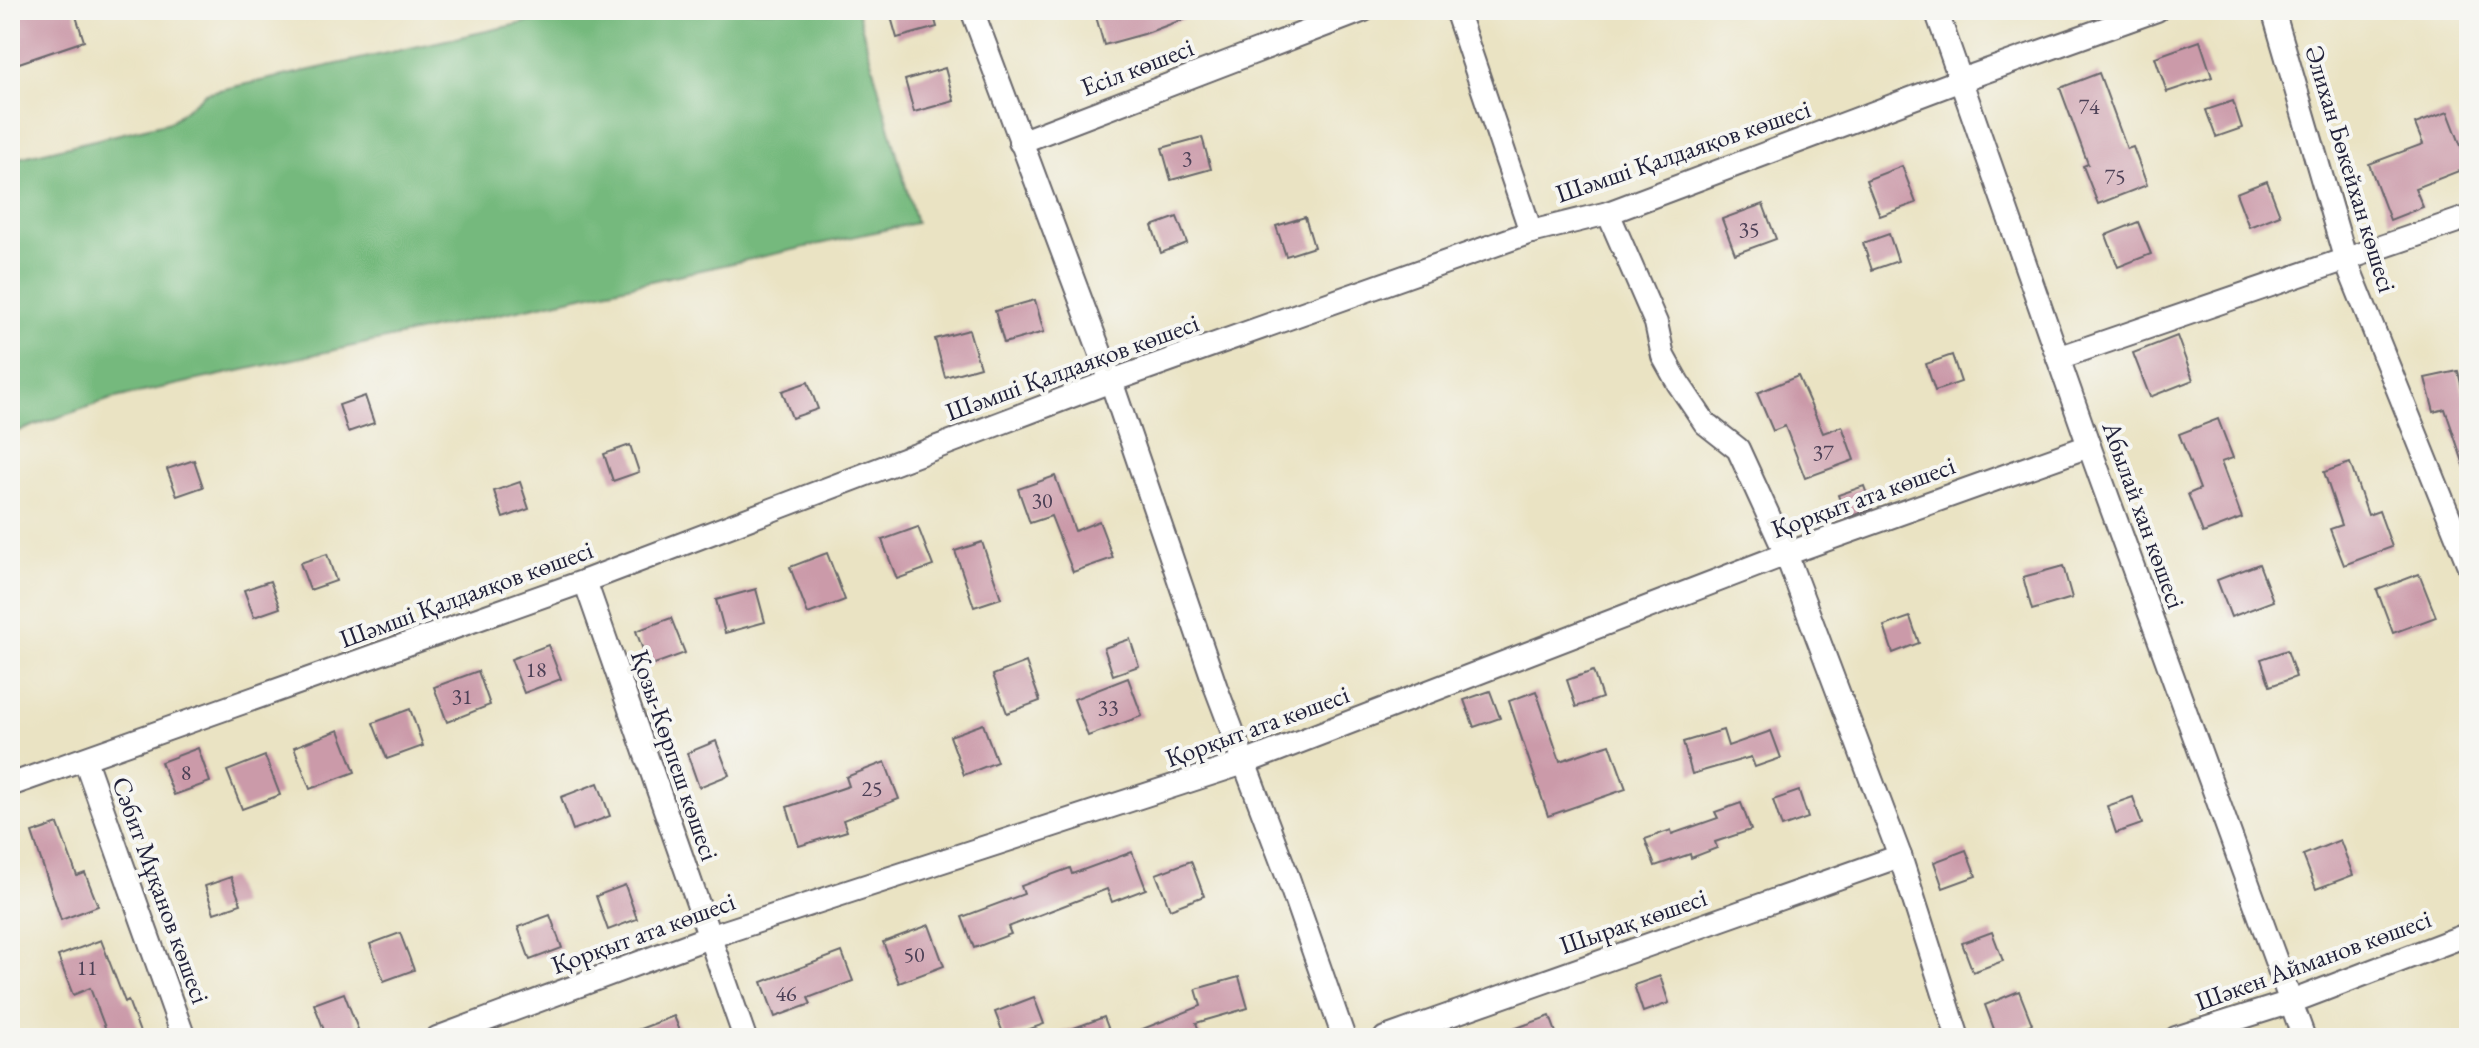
<svg xmlns="http://www.w3.org/2000/svg" width="2479" height="1048" font-family="'EB Garamond',serif">
  <style>
    .forest { fill: #75b97d; stroke: #4c6e5c; stroke-width: 2 }
    .building { fill: #cb9aa9 }
    .lines { fill: none; stroke-linecap: round; stroke-linejoin: round }
    .minor-casing { stroke: #68666b; stroke-width: 26 }
    .minor { stroke: #fff; stroke-width: 22 }
    .labels { text-anchor: middle; stroke-width: 8; stroke-linejoin: round; paint-order: stroke }
    .number-label { font-size: 22px; fill: #4c4056 }
    .street-label { font-size: 26px; fill: #22223b; stroke: #f6f6f2 }
  </style>
  <rect width="100%" height="100%" fill="#f6f6f2"/>
  <filter id="ink" filterUnits="userSpaceOnUse"><feTurbulence type="fractalNoise" baseFrequency=".0125" numOctaves="2"/><feDisplacementMap in="SourceGraphic" scale="16" xChannelSelector="R" yChannelSelector="G"/><feConvolveMatrix kernelMatrix="1 2 1 2 8 2 1 2 1" color-interpolation-filters="sRGB"/></filter>
  <filter id="wash" filterUnits="userSpaceOnUse"><feTurbulence type="fractalNoise" baseFrequency=".006" numOctaves="4" result="noise"/><feDisplacementMap in="SourceGraphic" scale="32" xChannelSelector="R" yChannelSelector="G"/><feGaussianBlur stdDeviation="1.8" result="paint"/><feColorMatrix in="noise" values="0 0 0 0 0 0 0 0 0 0 0 0 0 0 0 0 0 1.4 0 .05"/><feComposite in="paint" operator="in"/></filter>
  <g filter="url(#wash)">
    <rect width="100%" height="100%" fill="#eae3c3"/>
    <!-- forest -->
    <polygon class="forest" points="582,10 857,10 916,223 111,399 10,434 10,160 170,122 206,93"/>
    <g id="blocks">
      <!-- building -->
      <g class="building">
        <polygon points="10,10 74,10 84,41 10,66"/>
        <polygon points="889,10 932,10 937,27 897,38"/>
        <polygon points="1104,10 1203,10 1203,12 1144,34 1104,45 1095,13"/>
        <polygon points="2200,41 2212,77 2167,92 2155,57"/>
        <polygon points="945,68 954,101 914,112 905,80"/>
        <polygon points="2099,73 2127,149 2133,147 2147,185 2098,204 2083,166 2088,164 2060,88"/>
        <polygon points="2233,101 2242,128 2216,137 2206,110"/>
        <polygon points="2448,112 2469,167 2415,188 2423,207 2390,220 2369,164 2423,144 2415,124"/>
        <polygon points="1202,137 1211,169 1171,180 1162,148"/>
        <polygon points="1902,166 1916,203 1880,216 1866,180"/>
        <polygon points="2267,181 2280,215 2249,227 2236,193"/>
        <polygon points="1763,204 1776,239 1735,254 1722,219"/>
        <polygon points="1177,217 1187,243 1161,253 1152,226"/>
        <polygon points="1305,217 1314,247 1286,256 1276,226"/>
        <polygon points="2138,222 2151,254 2118,267 2106,235"/>
        <polygon points="1889,234 1898,261 1872,270 1863,243"/>
        <polygon points="1035,300 1044,332 1004,343 995,311"/>
        <polygon points="969,330 980,367 945,377 935,339"/>
        <polygon points="2177,336 2193,380 2150,397 2133,353"/>
        <polygon points="1952,355 1961,382 1935,391 1926,364"/>
        <polygon points="2458,371 2469,419 2469,470 2466,471 2445,409 2434,412 2425,378"/>
        <polygon points="1798,376 1823,433 1842,426 1854,460 1805,478 1785,426 1773,431 1757,393"/>
        <polygon points="808,382 818,409 792,418 782,391"/>
        <polygon points="365,396 374,423 348,432 339,405"/>
        <polygon points="2218,419 2233,458 2221,462 2242,518 2203,533 2188,494 2200,489 2179,434"/>
        <polygon points="630,445 639,472 613,481 604,454"/>
        <polygon points="194,460 203,487 177,496 167,469"/>
        <polygon points="2350,463 2368,515 2379,511 2392,547 2344,565 2330,529 2342,525 2324,472"/>
        <polygon points="1055,476 1075,531 1099,521 1113,558 1073,572 1051,516 1030,523 1018,489"/>
        <polygon points="520,482 529,509 503,518 494,491"/>
        <polygon points="1864,486 1872,509 1846,518 1838,495"/>
        <polygon points="918,527 933,566 897,579 882,540"/>
        <polygon points="982,542 1001,598 974,607 955,551"/>
        <polygon points="827,553 845,600 808,614 790,567"/>
        <polygon points="327,554 336,581 310,590 300,563"/>
        <polygon points="2259,564 2273,601 2231,617 2217,580"/>
        <polygon points="2063,566 2072,598 2032,610 2023,577"/>
        <polygon points="2419,574 2436,617 2393,633 2377,590"/>
        <polygon points="270,581 280,608 254,617 244,590"/>
        <polygon points="756,589 765,622 725,633 716,600"/>
        <polygon points="1910,617 1919,643 1893,653 1884,626"/>
        <polygon points="671,618 685,653 649,666 636,631"/>
        <polygon points="1130,639 1139,666 1113,675 1104,648"/>
        <polygon points="548,645 561,679 524,693 511,659"/>
        <polygon points="2287,650 2296,677 2270,686 2261,659"/>
        <polygon points="1026,662 1040,701 1007,713 993,675"/>
        <polygon points="478,671 490,705 447,722 434,687"/>
        <polygon points="1593,671 1602,698 1576,707 1567,680"/>
        <polygon points="1128,678 1142,716 1088,736 1074,699"/>
        <polygon points="1490,691 1500,718 1474,727 1464,700"/>
        <polygon points="1536,691 1560,761 1610,744 1626,789 1548,816 1509,701"/>
        <polygon points="410,709 423,746 387,759 373,723"/>
        <polygon points="983,724 997,762 964,775 950,736"/>
        <polygon points="339,730 355,772 310,789 294,747"/>
        <polygon points="1723,730 1728,746 1771,731 1781,758 1755,767 1751,757 1692,774 1683,742"/>
        <polygon points="716,741 729,775 699,787 687,753"/>
        <polygon points="198,748 210,782 174,795 161,762"/>
        <polygon points="265,756 280,795 242,809 227,771"/>
        <polygon points="885,762 899,799 843,820 847,831 799,846 787,807 849,786 846,777"/>
        <polygon points="598,783 610,816 573,830 561,797"/>
        <polygon points="1799,791 1808,818 1782,827 1773,800"/>
        <polygon points="2133,797 2142,824 2116,833 2107,806"/>
        <polygon points="1741,803 1751,830 1715,842 1717,848 1691,858 1690,854 1655,866 1645,839 1671,830 1672,834 1718,818 1715,812"/>
        <polygon points="58,824 77,876 85,873 98,906 61,920 32,833"/>
        <polygon points="2340,840 2353,875 2316,889 2303,855"/>
        <polygon points="1966,850 1976,876 1943,888 1934,862"/>
        <polygon points="1132,852 1146,889 1112,902 1107,889 1008,927 1011,934 974,948 962,917 1024,894 1021,886 1070,868 1072,874"/>
        <polygon points="1191,861 1204,896 1170,909 1156,874"/>
        <polygon points="231,877 241,904 214,913 205,886"/>
        <polygon points="625,885 637,919 608,930 596,896"/>
        <polygon points="550,915 562,948 530,960 518,927"/>
        <polygon points="929,925 944,966 899,983 883,942"/>
        <polygon points="1992,932 2003,961 1973,972 1962,943"/>
        <polygon points="400,933 414,970 384,981 370,944"/>
        <polygon points="101,940 125,1002 128,1000 142,1038 109,1038 90,988 73,995 58,956"/>
        <polygon points="842,952 853,981 808,998 811,1004 775,1017 762,982"/>
        <polygon points="1660,976 1669,1003 1643,1012 1634,985"/>
        <polygon points="1239,977 1248,1008 1196,1023 1202,1038 1120,1038 1201,1006 1196,989"/>
        <polygon points="2019,991 2032,1024 1997,1037 1985,1005"/>
        <polygon points="344,993 359,1032 341,1038 327,1038 314,1004"/>
        <polygon points="1034,997 1044,1024 1005,1038 995,1012"/>
        <polygon points="674,1016 683,1038 620,1038 619,1037"/>
        <polygon points="1550,1016 1558,1038 1494,1038 1494,1036"/>
        <polygon points="1104,1017 1112,1038 1053,1038 1052,1036"/>
      </g>
    </g>
  </g>
  <g filter="url(#ink)">
    <use href="#blocks" fill-opacity="0" stroke="#68666b" stroke-width="2"/>
    <g class="lines">
      <defs>
        <g id="minor">
          <polyline points="972,10 1111,381 1216,688 1288,878 1344,1038"/>
          <polyline points="1456,10 1531,232"/>
          <polyline points="1936,10 2089,446 2304,1038"/>
          <polyline points="2273,10 2346,261 2469,566"/>
          <polyline points="1020,142 1364,10"/>
          <polyline points="1608,213 1656,323 1663,356 1678,383 1705,423 1738,449 1786,554 1900,856 1958,1038"/>
          <polyline points="2058,358 2469,217"/>
          <polyline points="585,581 745,1038"/>
          <polyline points="85,760 184,1038"/>
          <polyline points="10,785 585,581 1111,381 1531,232 1608,213 1961,80 2157,10"/>
          <polyline points="437,1038 709,937 1244,763 1786,554 2089,446"/>
          <polyline points="1385,1038 1900,856"/>
          <polyline points="2176,1038 2291,1002 2469,934"/>
        </g>
      </defs>
      <!-- minor casing -->
      <use href="#minor" class="minor-casing"/>
      <!-- minor -->
      <use href="#minor" class="minor"/>
    </g>
  </g>
  <g class="labels">
    <!-- number labels -->
    <g class="number-label">
      <text x="2089" y="114">74</text>
      <text x="1187" y="166">3</text>
      <text x="2115" y="184">75</text>
      <text x="1749" y="237">35</text>
      <text x="1823" y="460">37</text>
      <text x="1042" y="508">30</text>
      <text x="536" y="677">18</text>
      <text x="462" y="704">31</text>
      <text x="1108" y="715">33</text>
      <text x="186" y="780">8</text>
      <text x="872" y="796">25</text>
      <text x="914" y="962">50</text>
      <text x="87" y="975">11</text>
      <text x="786" y="1001">46</text>
    </g>
    <!-- street labels -->
    <g class="street-label">
      <text transform="translate(1137 67) rotate(-21)" y="9">Есіл көшесі</text>
      <text transform="translate(1683 151) rotate(-19)" y="9">Шәмші Қалдаяқов көшесі</text>
      <text transform="translate(2351 169) rotate(73)" y="9">Әлихан Бөкейхан көшесі</text>
      <text transform="translate(1072 367) rotate(-20)" y="9">Шәмші Қалдаяқов көшесі</text>
      <text transform="translate(1863 497) rotate(-20)" y="9">Қорқыт ата көшесі</text>
      <text transform="translate(2144 515) rotate(70)" y="9">Абылай хан көшесі</text>
      <text transform="translate(466 594) rotate(-20)" y="9">Шәмші Қалдаяқов көшесі</text>
      <text transform="translate(1257 726) rotate(-20)" y="9">Қорқыт ата көшесі</text>
      <text transform="translate(675 755) rotate(71)" y="9">Қозы-Көрпеш көшесі</text>
      <text transform="translate(161 890) rotate(70)" y="9">Сәбит Мұқанов көшесі</text>
      <text transform="translate(1633 921) rotate(-19)" y="9">Шырақ көшесі</text>
      <text transform="translate(643 933) rotate(-20)" y="9">Қорқыт ата көшесі</text>
      <text transform="translate(2313 960) rotate(-20)" y="9">Шәкен Айманов көшесі</text>
    </g>
  </g>
  <!-- margin -->
  <rect width="2479" height="1048" fill="none" stroke="#f6f6f2" stroke-width="40"/>
</svg>
